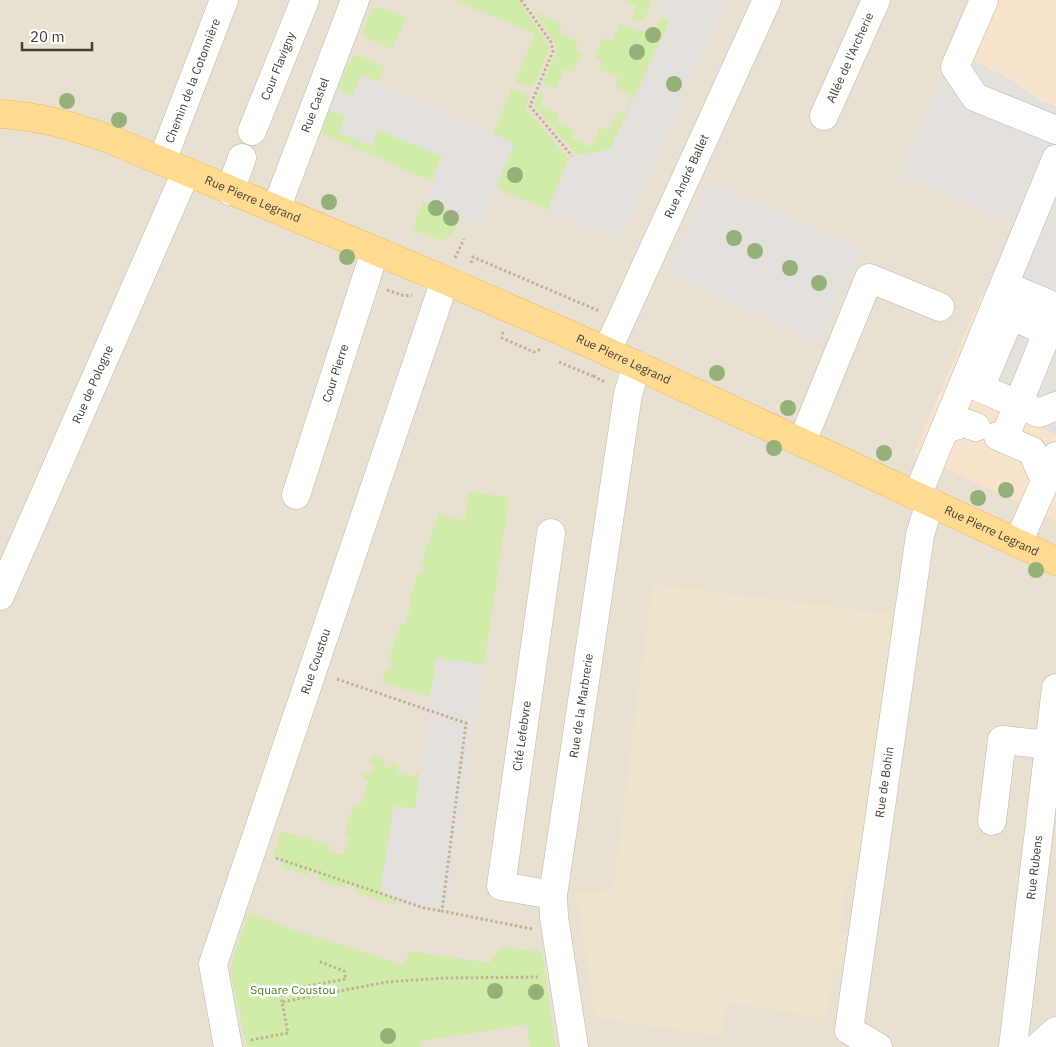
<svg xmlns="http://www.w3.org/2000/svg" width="1056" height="1047" font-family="'IBM Plex Sans',sans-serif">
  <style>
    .residential { fill: #e8e0d1 }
    .commercial { fill: #f8e4cc }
    .education { fill: #eee3cc }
    .green { fill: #d1eca8 }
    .parking { fill: #e4e1dd }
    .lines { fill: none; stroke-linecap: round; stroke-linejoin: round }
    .minor-casing { stroke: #c0b6a6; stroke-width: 29 }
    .major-casing { stroke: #efba57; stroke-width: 29 }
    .path { stroke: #c3b195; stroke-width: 3; stroke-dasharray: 2.5 2.5; stroke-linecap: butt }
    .minor { stroke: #fff; stroke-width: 28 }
    .major { stroke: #ffdb92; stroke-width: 28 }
    .tree { fill: #95b079 }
    .labels { text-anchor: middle; stroke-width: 5; stroke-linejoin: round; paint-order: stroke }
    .street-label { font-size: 12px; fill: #463e33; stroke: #fff }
    .park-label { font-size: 12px; fill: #487e21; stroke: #fff }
  </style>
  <rect width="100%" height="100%" fill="#f4eee4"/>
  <!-- residential -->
  <rect class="residential" x="0" y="0" width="1056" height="1047"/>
  <!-- commercial -->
  <polygon class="commercial" points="971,0 1056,0 1056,521 914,453 1011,225 898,175"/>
  <!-- education -->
  <polygon class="education" points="652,584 893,614 857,873 849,873 839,932 846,933 841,969 834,968 827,1018 726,1003 722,1036 595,1018 576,894 613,889"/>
  <!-- green -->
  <g class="green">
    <polygon points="455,0 518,0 547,43 549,50 534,86 530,88 515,81 535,34"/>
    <polygon points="623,0 652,0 644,20 638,21 631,18 636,6"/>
    <polygon points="379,7 406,17 392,49 366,38 363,31 373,8"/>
    <polygon points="534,12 562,24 558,33 578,42 574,50 582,53 573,73 564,69 556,89 543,83 557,51 553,39"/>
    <polygon points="662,17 670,20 611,147 603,151 577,155 534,105 540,92 544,95 540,106 559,113 556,122 575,131 572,138 592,147 601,127 609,131 618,111 625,114 633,95 615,87 619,78 599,69 602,62 594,58 603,38 612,42 620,23 640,32 656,27"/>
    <polygon points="353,56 360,56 385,67 378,82 361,75 353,96 338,90 350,61"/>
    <polygon points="512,88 527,95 529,98 525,108 569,159 547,210 496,188 514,143 493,133"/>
    <polygon points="330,110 345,116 339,133 371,146 378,129 443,156 432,181 321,133"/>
    <polygon points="424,201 460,217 453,234 441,241 412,229"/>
    <polygon points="469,491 509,498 484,665 436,658 430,697 381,682 386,670 389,671 393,660 389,659 401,624 405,625 412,603 409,601 418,574 422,575 425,565 421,564 439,513 465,521"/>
    <polygon points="372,756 385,760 383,766 391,768 393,763 399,765 397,771 415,777 417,772 419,772 415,809 394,806 380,893 397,900 395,905 354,891 356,886 346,882 344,888 317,879 319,873 309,870 307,875 281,867 283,861 273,857 282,831 330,845 328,851 343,855 350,836 344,834 354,804 360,806 369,780 363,778 365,773 371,775 374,765 369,762"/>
    <polygon points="249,912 288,928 404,965 409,951 490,963 500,947 542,952 556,1047 530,1047 527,1025 420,1041 421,1047 247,1047 230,972 235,952"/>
  </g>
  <!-- parking -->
  <g class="parking">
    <polygon points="661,0 726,0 620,241 547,210 569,159 572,156 603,151 611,147 670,21 655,14"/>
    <polygon points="953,45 970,59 1009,78 1040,100 1056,106 1056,435 964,396 997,301 981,294 1011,224 898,175"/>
    <polygon points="361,75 514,143 480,225 424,201 442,156 378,130 371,146 339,133 345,116 330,110 338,90 353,96"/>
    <polygon points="709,181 860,248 818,342 667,274"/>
    <polygon points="436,658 484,665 448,911 424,908 380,893 394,806 415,809"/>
  </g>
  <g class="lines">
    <defs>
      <g id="minor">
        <polyline points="984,0 955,67 975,97 1056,130"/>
        <path id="s1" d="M824 116 876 0"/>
        <path id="s2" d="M252 131 305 0"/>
        <path id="s3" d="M162 161 224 0"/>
        <polyline points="230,191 242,158"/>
        <path id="s4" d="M276 209 355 0"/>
        <polyline points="1004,285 1056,307"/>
        <polyline points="1047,332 1011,315 980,388 1039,413 1056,406"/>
        <path id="s5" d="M607 351 767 0"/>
        <polyline points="945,429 965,423 976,427"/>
        <polyline points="998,436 1032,451 1045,481"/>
        <polyline points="1004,439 1056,311"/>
        <polyline points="802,442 869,278 940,307"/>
        <path id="s6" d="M296 495 375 251"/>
        <polyline points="917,496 1056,159"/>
        <polyline points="551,533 501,886 553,895"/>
        <polyline points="1018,543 1056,456"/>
        <path id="s7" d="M0 596 186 172"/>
        <polyline points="992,821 1002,740 1050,745"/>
        <path id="s8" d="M228 1047 213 964 445 280"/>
        <path id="s9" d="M574 1047 554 917 553 895 628 394 637 365"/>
        <path id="s10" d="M878 1047 849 1030 920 535 930 502"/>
        <path id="s11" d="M1013 1047 1056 688"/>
        <polyline points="1038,1047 1056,1031"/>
      </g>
      <g id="major">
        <path id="s12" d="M0 114C39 116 73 126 109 139L445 280 593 345 1056 561"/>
      </g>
    </defs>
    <!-- minor casing -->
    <use href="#minor" class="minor-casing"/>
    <!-- major casing -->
    <use href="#major" class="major-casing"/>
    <!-- path -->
    <g class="path">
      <polyline points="521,0 551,42 553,51 530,106 572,156"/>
      <polyline points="455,258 464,239"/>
      <polyline points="471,263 473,257 599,311"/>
      <polyline points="387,290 405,296 412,295"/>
      <polyline points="503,332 502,338 534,352 541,349"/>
      <polyline points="559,362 595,377"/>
      <polyline points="594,375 595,377 605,382"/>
      <polyline points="337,679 466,723 442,911 532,929"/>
      <polyline points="276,858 424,908 442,911"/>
      <polyline points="282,1002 280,991 346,979 344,971 318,961"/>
      <polyline points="251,1040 288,1033 282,1002 387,982 443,978 538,977"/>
    </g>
    <!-- minor -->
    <use href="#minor" class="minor"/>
    <!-- major -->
    <use href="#major" class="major"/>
  </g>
  <!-- trees -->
  <g class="tree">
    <circle cx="653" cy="35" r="8"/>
    <circle cx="637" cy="52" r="8"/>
    <circle cx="674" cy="84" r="8"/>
    <circle cx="67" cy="101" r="8"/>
    <circle cx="119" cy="120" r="8"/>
    <circle cx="515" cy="175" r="8"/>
    <circle cx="329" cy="202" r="8"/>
    <circle cx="436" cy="208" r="8"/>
    <circle cx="451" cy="218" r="8"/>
    <circle cx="734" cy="238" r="8"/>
    <circle cx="755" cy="251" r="8"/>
    <circle cx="347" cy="257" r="8"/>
    <circle cx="790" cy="268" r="8"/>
    <circle cx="819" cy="283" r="8"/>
    <circle cx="717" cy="373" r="8"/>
    <circle cx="788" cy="408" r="8"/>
    <circle cx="774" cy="448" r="8"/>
    <circle cx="884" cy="453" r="8"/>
    <circle cx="1006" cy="490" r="8"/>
    <circle cx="978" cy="498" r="8"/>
    <circle cx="1036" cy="570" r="8"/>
    <circle cx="495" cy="991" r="8"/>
    <circle cx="536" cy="992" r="8"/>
    <circle cx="388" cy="1036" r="8"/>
  </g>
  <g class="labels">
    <!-- street labels -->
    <g class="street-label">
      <text dy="4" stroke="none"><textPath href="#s1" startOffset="64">Allée de l'Archerie</textPath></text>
      <text dy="4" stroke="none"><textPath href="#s2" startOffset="70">Cour Flavigny</textPath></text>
      <text dy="4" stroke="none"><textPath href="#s3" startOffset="86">Chemin de la Cotonnière</textPath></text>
      <text dy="4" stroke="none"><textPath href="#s4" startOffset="111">Rue Castel</textPath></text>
      <text dy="4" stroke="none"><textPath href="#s5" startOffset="192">Rue André Ballet</textPath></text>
      <text dy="4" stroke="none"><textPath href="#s12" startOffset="268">Rue Pierre Legrand</textPath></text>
      <text dy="4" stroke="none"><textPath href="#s12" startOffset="672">Rue Pierre Legrand</textPath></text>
      <text dy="4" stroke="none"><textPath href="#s6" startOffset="128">Cour Pierre</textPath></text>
      <text dy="4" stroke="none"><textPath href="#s7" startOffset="231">Rue de Pologne</textPath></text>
      <text dy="4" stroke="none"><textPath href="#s12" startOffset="1078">Rue Pierre Legrand</textPath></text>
      <text dy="4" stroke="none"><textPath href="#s8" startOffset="404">Rue Coustou</textPath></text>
      <text dy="4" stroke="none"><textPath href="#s9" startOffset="345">Rue de la Marbrerie</textPath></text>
      <text transform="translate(522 736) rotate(-82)" y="4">Cité Lefebvre</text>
      <text dy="4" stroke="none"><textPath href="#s10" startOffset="284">Rue de Bohin</textPath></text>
      <text dy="4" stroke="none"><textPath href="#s11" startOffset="181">Rue Rubens</textPath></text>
    </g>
    <!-- park labels -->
    <g class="park-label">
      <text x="293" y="994">Square Coustou</text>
    </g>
  </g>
  <!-- scale -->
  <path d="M22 42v8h70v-8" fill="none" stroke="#463e33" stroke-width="2.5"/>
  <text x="30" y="42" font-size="15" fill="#463e33" stroke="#ffffff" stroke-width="4" paint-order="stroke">20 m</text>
</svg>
